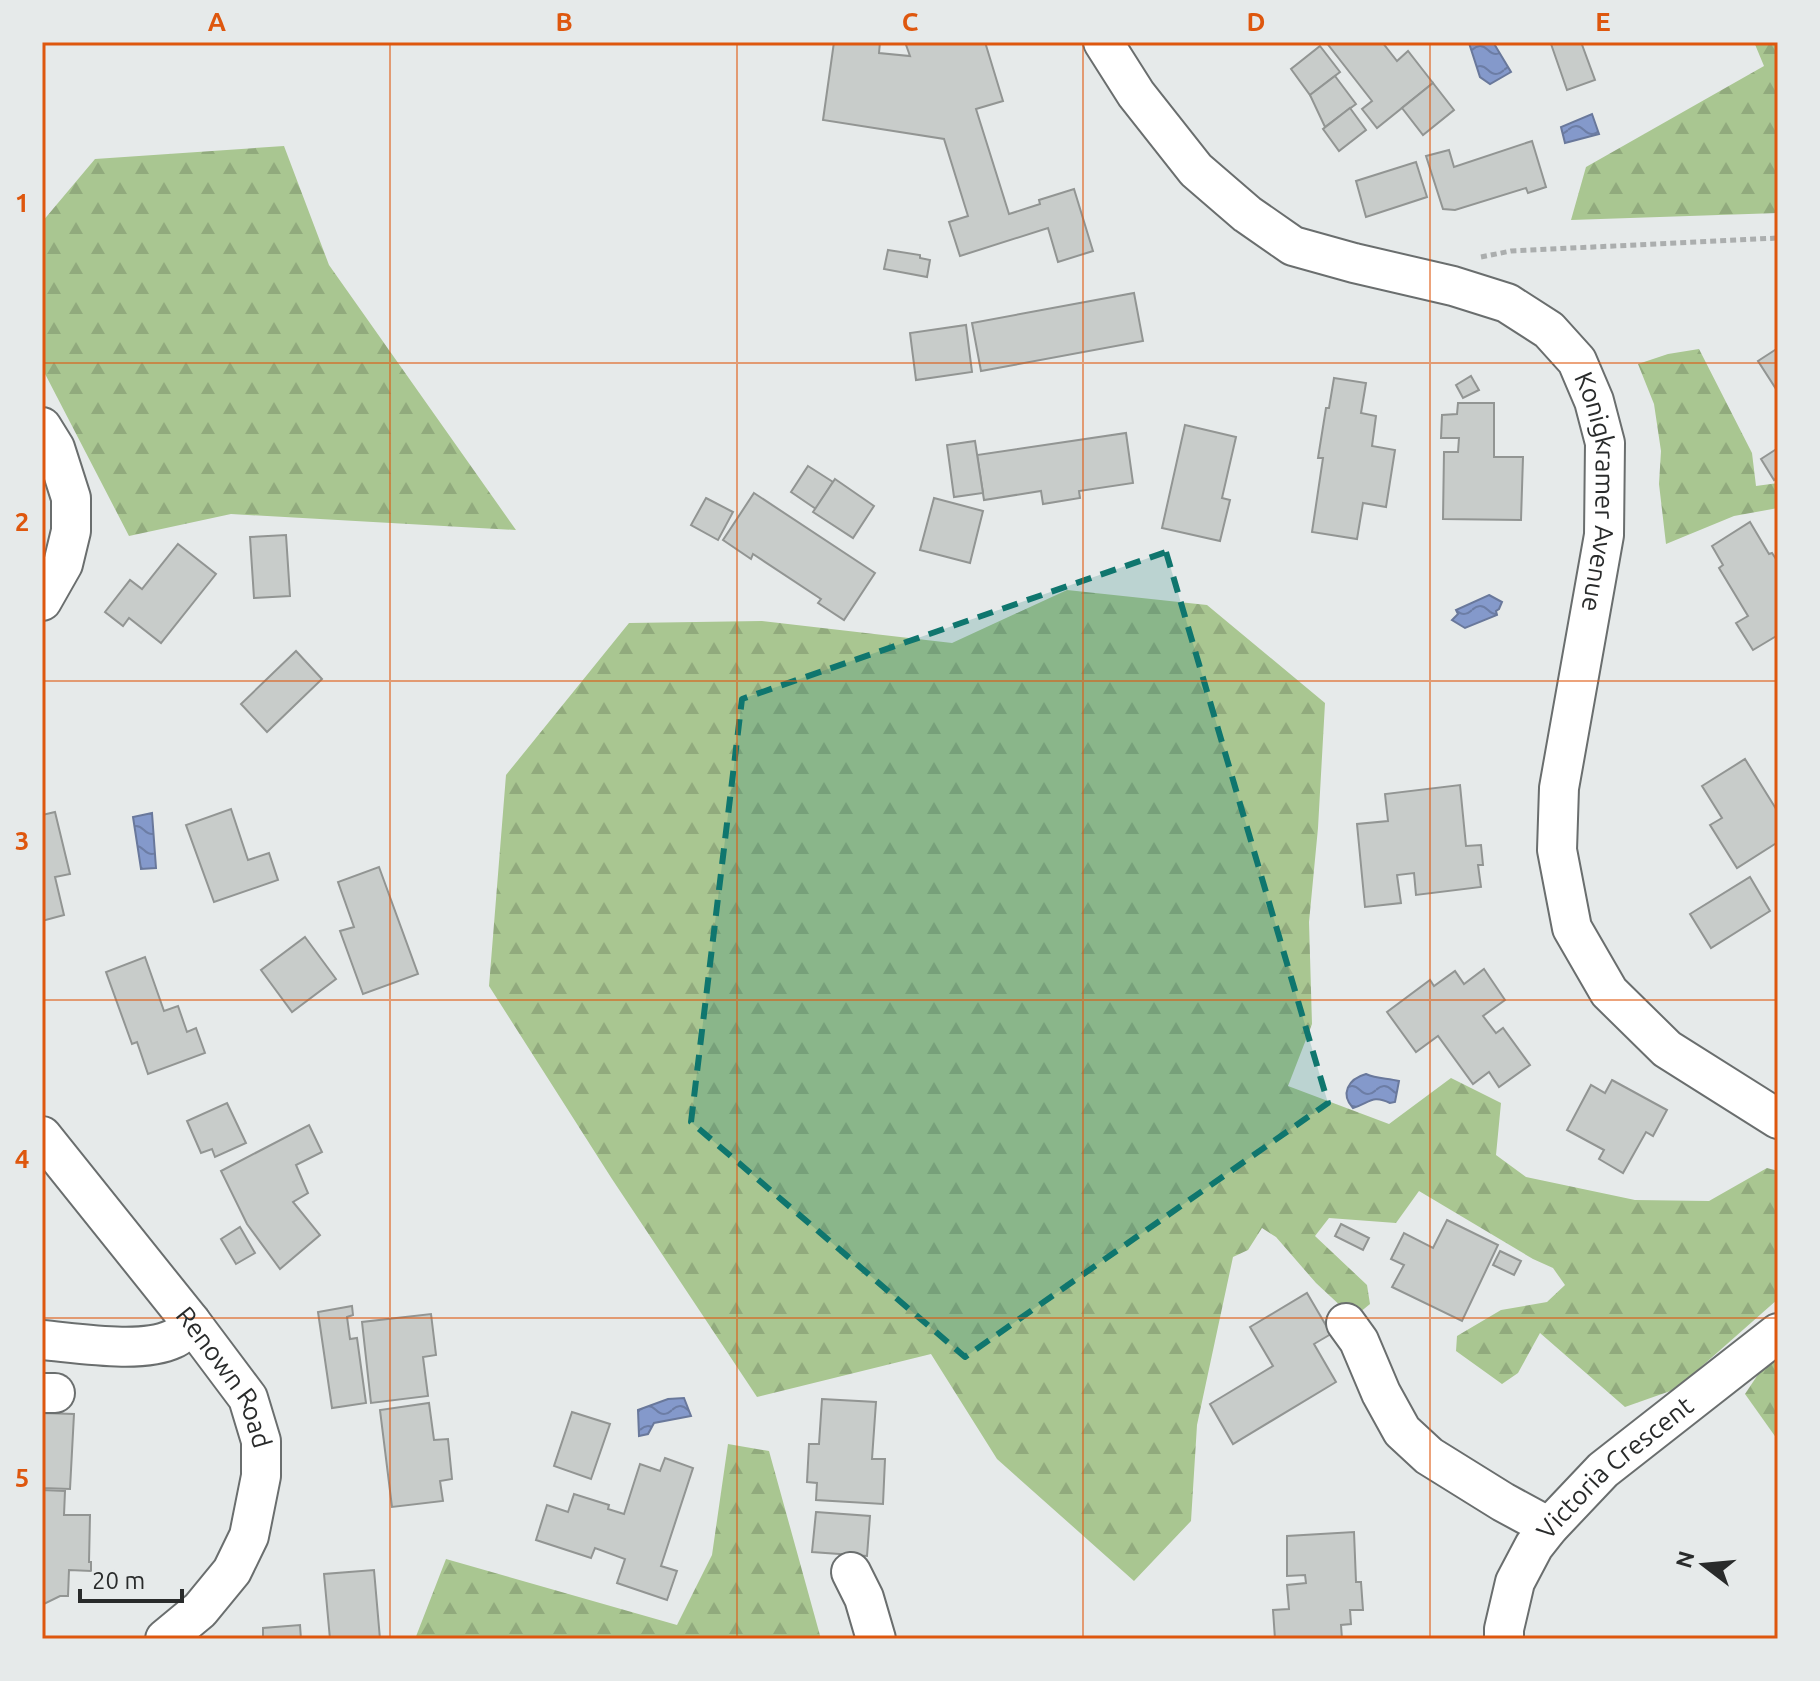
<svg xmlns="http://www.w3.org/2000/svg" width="1820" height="1681" font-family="Ubuntu,sans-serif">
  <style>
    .forest { fill: url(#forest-firs) }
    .water { fill: url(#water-waves); stroke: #69789b; stroke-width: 2 }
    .building { fill: #c8ccca; stroke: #929593; stroke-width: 2 }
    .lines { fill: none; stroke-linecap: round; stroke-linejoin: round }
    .minor-casing { stroke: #6a6e6e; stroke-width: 42 }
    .path { stroke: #abaeae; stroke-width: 5; stroke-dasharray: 6 4; stroke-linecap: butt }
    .minor { stroke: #fff; stroke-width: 38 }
    .marked { fill: #0f766e; fill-opacity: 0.2; stroke: #0f766e; stroke-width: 6; stroke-dasharray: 16 10; stroke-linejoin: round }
    .grid { fill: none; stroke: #de570e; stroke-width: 2; stroke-opacity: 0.55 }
    .labels { text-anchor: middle; stroke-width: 7; stroke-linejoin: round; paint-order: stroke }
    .street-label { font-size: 26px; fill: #292b2b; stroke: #e6eaea }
    .neatline { fill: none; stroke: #de570e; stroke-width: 3 }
    .grid-label { font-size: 26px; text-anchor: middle; font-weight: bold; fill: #de570e }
  </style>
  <defs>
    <pattern id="forest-firs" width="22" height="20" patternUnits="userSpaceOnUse" patternTransform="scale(2)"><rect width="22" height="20" fill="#a9c691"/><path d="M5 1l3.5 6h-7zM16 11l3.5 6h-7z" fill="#91aa7d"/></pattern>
    <pattern id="water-waves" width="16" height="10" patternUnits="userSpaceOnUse" patternTransform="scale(2)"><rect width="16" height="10" fill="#8499cb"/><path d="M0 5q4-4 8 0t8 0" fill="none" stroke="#6c7da5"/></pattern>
  </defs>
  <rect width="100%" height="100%" fill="#e6eaea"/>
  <!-- forest -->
  <g class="forest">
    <polygon points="1754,42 1778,42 1778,213 1571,220 1586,167 1764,66"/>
    <polygon points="284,146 329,265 516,530 231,514 129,536 42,368 42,222 95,159"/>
    <polygon points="1699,349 1752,453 1756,486 1778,483 1778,508 1734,516 1666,544 1659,484 1661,451 1654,404 1638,364 1668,354"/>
    <polygon points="1067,590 1207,605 1325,703 1318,828 1309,922 1312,1024 1288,1086 1389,1124 1451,1078 1501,1103 1496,1155 1526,1177 1635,1200 1709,1201 1767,1168 1778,1171 1778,1299 1676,1389 1625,1407 1540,1333 1518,1373 1502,1384 1456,1351 1457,1336 1501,1310 1547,1302 1565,1285 1553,1268 1533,1259 1419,1191 1396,1223 1329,1218 1315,1236 1367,1285 1370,1304 1359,1313 1345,1310 1316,1283 1276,1237 1262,1228 1248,1250 1233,1257 1197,1425 1191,1521 1134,1581 997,1459 931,1354 757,1397 612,1179 489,986 506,775 629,623 762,621 952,643"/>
    <polygon points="1778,1348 1778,1438 1777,1439 1745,1394 1773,1352"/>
    <polygon points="728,1444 769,1451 821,1639 415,1639 446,1559 677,1625 712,1555"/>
  </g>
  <!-- water -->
  <g class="water">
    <polygon points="1493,42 1511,72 1490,84 1480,77 1469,43"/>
    <polygon points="1592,114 1599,134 1565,143 1561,127"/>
    <polygon points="1489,595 1502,602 1499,609 1496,611 1497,615 1465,628 1452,620 1458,614 1456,610"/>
    <polygon points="152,813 156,868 141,869 133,817"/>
    <path d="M1366 1074C1377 1079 1387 1078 1399 1081L1395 1102 1390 1103C1372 1094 1370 1103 1353 1108 1340 1094 1348 1079 1366 1074Z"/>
    <polygon points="684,1398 691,1416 654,1423 648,1434 639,1436 638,1410 668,1399"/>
  </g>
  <!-- building -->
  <g class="building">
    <polygon points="834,42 880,42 879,53 910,56 905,42 985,42 1003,101 976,109 1009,214 1040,204 1039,200 1074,189 1093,251 1058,262 1048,228 960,256 949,222 968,216 944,139 823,120"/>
    <polygon points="1326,42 1382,42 1397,61 1408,51 1433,83 1377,128 1362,109 1372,101"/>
    <polygon points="1557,42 1581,42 1595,80 1567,90 1551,44"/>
    <polygon points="1320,46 1340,72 1310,95 1291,69"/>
    <polygon points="1335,76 1356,104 1325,127 1310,95"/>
    <polygon points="1433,83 1454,110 1423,135 1402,108"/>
    <polygon points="1350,108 1366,130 1339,151 1323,129"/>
    <polygon points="1532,141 1546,187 1528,193 1526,188 1455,210 1443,209 1426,156 1449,150 1454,167"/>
    <polygon points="1416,162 1427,197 1366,217 1356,181"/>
    <polygon points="888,250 920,255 920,258 930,260 927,277 884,269"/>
    <polygon points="1134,293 1143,341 981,371 972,323"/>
    <polygon points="966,325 972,372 916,380 910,333"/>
    <polygon points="1778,348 1778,392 1758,361"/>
    <polygon points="1471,376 1479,390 1463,398 1456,385"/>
    <polygon points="1334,378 1366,383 1361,413 1376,416 1372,446 1395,450 1386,507 1363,503 1357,539 1312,532 1323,458 1318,458 1326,408 1329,408"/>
    <polygon points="1458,403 1494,403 1494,457 1523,457 1521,520 1443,519 1444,452 1458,452 1459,438 1441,438 1442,415 1457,414"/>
    <polygon points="1185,425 1236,437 1222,498 1230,500 1220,541 1162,528"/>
    <polygon points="1126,433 1133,483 1079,491 1080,498 1043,504 1041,491 984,500 977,455"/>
    <polygon points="975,441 983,493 954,497 947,445"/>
    <polygon points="1778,448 1778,477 1774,480 1761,459"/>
    <polygon points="808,466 833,482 816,509 791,492"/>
    <polygon points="835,479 874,506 853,538 813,512"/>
    <polygon points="754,493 875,573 844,620 818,603 821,599 753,554 751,559 723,540"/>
    <polygon points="706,498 733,512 718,540 691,525"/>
    <polygon points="934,498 983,511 970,563 920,550"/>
    <polygon points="1750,522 1769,554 1772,553 1778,562 1778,635 1753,650 1736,623 1748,616 1719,568 1723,565 1712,546"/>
    <polygon points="286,535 290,596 254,598 250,537"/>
    <polygon points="178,544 216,574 161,643 129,618 123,626 105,612 130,580 142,589"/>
    <polygon points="296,651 322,679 267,732 241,704"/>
    <polygon points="1745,759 1778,812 1778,842 1737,868 1710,825 1722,818 1702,786"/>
    <polygon points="1460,785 1466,846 1481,845 1483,865 1478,865 1481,887 1416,895 1414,873 1397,875 1401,903 1365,907 1357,824 1388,821 1385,794"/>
    <polygon points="231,809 248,860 269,853 278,880 214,902 186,825"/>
    <polygon points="55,812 70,874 55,877 64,915 42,921 42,815"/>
    <polygon points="379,867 418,974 363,994 340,931 354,927 338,882"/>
    <polygon points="1750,877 1770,911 1711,948 1690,914"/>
    <polygon points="305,937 336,979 292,1012 261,970"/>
    <polygon points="145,957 164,1011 178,1006 187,1032 196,1028 205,1053 148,1074 137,1042 132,1044 106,972"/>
    <polygon points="1484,969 1505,1000 1483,1016 1496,1033 1503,1028 1530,1065 1499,1087 1489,1072 1473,1084 1438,1036 1416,1052 1387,1012 1430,980 1434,986 1455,971 1464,984"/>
    <polygon points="1612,1080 1667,1110 1653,1136 1646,1132 1623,1173 1599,1159 1604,1150 1567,1130 1591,1085 1605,1093"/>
    <polygon points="227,1103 246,1143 215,1157 212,1149 201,1153 187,1121"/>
    <polygon points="309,1125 322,1152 296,1165 308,1193 293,1202 320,1235 280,1269 247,1224 221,1171"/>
    <polygon points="1447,1220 1498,1245 1462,1321 1392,1287 1404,1265 1391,1259 1404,1233 1433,1248"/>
    <polygon points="1341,1224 1369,1238 1363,1250 1335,1236"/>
    <polygon points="240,1227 255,1253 236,1264 221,1239"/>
    <polygon points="1500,1251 1521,1261 1514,1275 1493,1265"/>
    <polygon points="1307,1293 1331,1334 1314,1344 1336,1382 1233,1444 1210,1404 1273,1366 1250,1327"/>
    <polygon points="352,1306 353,1315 347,1317 350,1339 357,1338 366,1403 332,1408 318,1312"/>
    <polygon points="431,1314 436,1355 423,1357 428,1396 371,1403 362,1322"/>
    <polygon points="822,1399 876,1402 872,1459 885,1459 883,1504 816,1500 817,1483 807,1482 809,1444 819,1444"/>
    <polygon points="429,1403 434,1440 448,1439 452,1479 440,1481 443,1501 392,1507 380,1410"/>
    <polygon points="572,1412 610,1424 591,1479 554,1466"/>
    <polygon points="42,1413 74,1414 70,1489 42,1488"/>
    <polygon points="665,1458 693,1468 661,1566 677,1571 667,1600 617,1583 625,1559 595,1548 591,1558 536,1540 547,1505 568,1512 574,1494 609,1505 608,1509 624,1514 640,1464 660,1471"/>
    <polygon points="42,1490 65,1491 64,1515 90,1515 89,1562 91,1562 91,1571 69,1570 68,1596 60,1596 42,1605"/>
    <polygon points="816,1512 870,1516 867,1556 812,1552"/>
    <polygon points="1354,1532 1356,1582 1361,1582 1363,1610 1350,1610 1351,1624 1341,1625 1342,1639 1275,1639 1273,1610 1289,1609 1287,1585 1306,1583 1305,1575 1287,1576 1287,1536"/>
    <polygon points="374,1570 380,1639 330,1639 324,1574"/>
    <polygon points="300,1625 301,1639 263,1639 263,1628"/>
  </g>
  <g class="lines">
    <defs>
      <g id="minor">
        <path id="s1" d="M1103 42 1136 94 1196 170 1247 214 1293 246 1354 263 1453 286 1507 303 1549 330 1577 361 1594 401 1605 443 1604 535 1559 788 1557 850 1572 928 1609 992 1667 1049 1778 1119"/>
        <polyline points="42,427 55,448 71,498 71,531 63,564 42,601"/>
        <path id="s2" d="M42 1136 191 1322 248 1398 261 1441V1476L249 1536 232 1571 200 1610 165 1639"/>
        <polyline points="1346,1323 1359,1341 1381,1393 1402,1431 1429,1456 1503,1502 1549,1527"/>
        <path d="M42 1340C77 1343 142 1354 173 1339 181 1336 186 1328 191 1322"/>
        <polyline points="42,1393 55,1393"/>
        <polyline points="851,1572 864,1598 876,1639"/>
        <path id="s3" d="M1504 1639V1629L1515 1582 1534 1546 1549 1527 1603 1470 1778 1333"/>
      </g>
    </defs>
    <!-- minor casing -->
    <use href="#minor" class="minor-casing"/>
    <!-- path -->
    <polyline class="path" points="1481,257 1511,251 1778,238"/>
    <!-- minor -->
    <use href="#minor" class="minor"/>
  </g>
  <!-- marked area -->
  <path class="marked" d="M1166 552 1328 1103 965 1357 691 1122 742 699Z"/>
  <!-- grid -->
  <path class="grid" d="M390 42V1639M737 42V1639M1083 42V1639M1430 42V1639M42 363H1778M42 681H1778M42 1000H1778M42 1318H1778"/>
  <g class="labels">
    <!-- street labels -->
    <g class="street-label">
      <text dy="9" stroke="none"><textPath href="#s1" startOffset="730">Konigkramer Avenue</textPath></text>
      <text dy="9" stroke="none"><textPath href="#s2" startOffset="304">Renown Road</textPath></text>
      <text dy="9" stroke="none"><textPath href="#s3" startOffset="212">Victoria Crescent</textPath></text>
    </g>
  </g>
  <!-- border -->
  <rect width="1820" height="1681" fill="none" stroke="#e6eaea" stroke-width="88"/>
  <!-- north arrow -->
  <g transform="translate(1704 1565) rotate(286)" stroke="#e6eaea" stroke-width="6" paint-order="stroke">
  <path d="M0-6L14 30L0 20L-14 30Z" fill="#292b2b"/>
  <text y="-12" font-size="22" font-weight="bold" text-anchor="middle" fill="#292b2b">N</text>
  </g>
  <!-- scale -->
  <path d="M80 1589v12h102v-12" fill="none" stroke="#292b2b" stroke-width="4"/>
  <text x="92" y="1589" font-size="24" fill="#292b2b" stroke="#e6eaea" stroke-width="6" paint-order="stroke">20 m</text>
  <rect x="44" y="44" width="1732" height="1593" class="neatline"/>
  <g class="grid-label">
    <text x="217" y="31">A</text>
    <text x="564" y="31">B</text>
    <text x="910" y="31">C</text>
    <text x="1256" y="31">D</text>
    <text x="1603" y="31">E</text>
    <text x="22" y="212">1</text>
    <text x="22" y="531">2</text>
    <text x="22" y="850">3</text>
    <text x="22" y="1168">4</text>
    <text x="22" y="1487">5</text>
  </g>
</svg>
